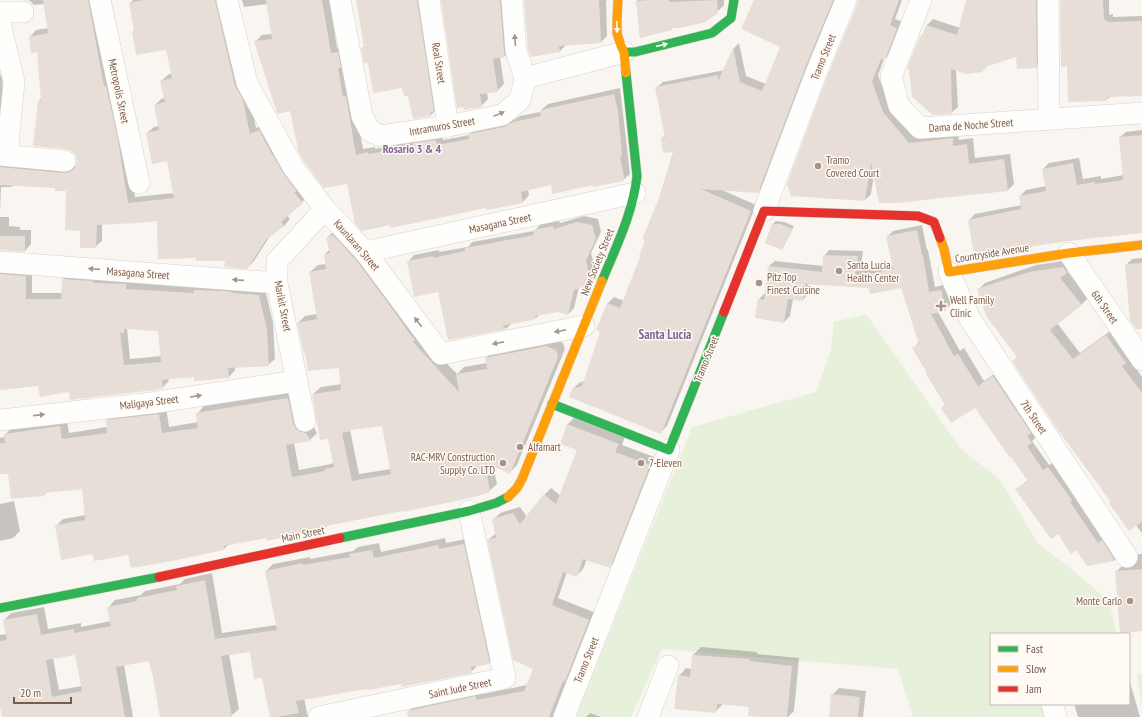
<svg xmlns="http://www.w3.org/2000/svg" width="1142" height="717" font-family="'PT Sans Narrow',sans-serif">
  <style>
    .green { fill: #e7f0db }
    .shadow { fill: #0003; fill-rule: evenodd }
    .building { fill: #e6ded7; fill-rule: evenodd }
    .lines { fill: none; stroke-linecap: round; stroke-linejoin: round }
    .street-casing { stroke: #d7d1cb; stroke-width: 22 }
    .fast-casing { stroke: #d9d2cb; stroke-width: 10 }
    .slow-casing { stroke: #d9d2cb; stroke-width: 10 }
    .jam-casing { stroke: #d9d2cb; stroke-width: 10 }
    .street { stroke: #fefefd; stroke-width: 21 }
    .fast { stroke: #30b455; stroke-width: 9 }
    .slow { stroke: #ff9f0a; stroke-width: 9 }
    .jam { stroke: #e5322d; stroke-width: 9 }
    .oneway { fill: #fffaf3 }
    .oneway2 { fill: #a8958b }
    .poi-dot { fill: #a69286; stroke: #fffaf3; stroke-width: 1.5 }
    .labels { text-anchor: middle; stroke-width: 3; stroke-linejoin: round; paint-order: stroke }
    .street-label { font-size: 11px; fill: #7a5c4d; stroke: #fffaf3 }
    .poi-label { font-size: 11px; fill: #7a5c4d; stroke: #fffaf3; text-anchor: start }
    .neighbourhood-label { font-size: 12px; font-weight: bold; fill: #846695; stroke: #fffaf3 }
    .quarter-label { font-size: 13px; font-weight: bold; fill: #846695; stroke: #fffaf3 }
  </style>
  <rect width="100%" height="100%" fill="#f9f5f0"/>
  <!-- green -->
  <g class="green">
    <polygon points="866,314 960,448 1000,480 1038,543 1075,572 1109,601 1117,634 991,634 991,704 1041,704 1045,717 913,717 898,669 662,649 631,717 576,717 692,427 816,392 831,350 834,322"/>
    <polygon points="1142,673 1142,708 1137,674"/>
  </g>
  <!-- shadow -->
  <g class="shadow">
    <polygon points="27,0 95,0 124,133 135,197 174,193 168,160 147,133 154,127 159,126 155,105 161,99 165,98 161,81 168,75 172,73 167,49 133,31 135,30 130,3 133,0 222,0 249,93 256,128 266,124 309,196 287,215 290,219 284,226 270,236 254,261 247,268 226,260 197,257 158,219 102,224 102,241 95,247 81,230 67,190 56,187 14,185 11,187 1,187 0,214 0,159 71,167 76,166 78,163 77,156 39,101 42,98 38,51 30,37 36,30 49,28 45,4 34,5 30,1"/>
    <polygon points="242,0 333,0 330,3 337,48 344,46 363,149 375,147 375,149 442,134 443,140 469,135 476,128 512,121 520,116 541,112 541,110 548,104 620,88 630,174 623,180 593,184 551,184 528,189 529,195 523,202 488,209 487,207 391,224 347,183 291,109 255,42 262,35 272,34 267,4 244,7"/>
    <polygon points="353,0 424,0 437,109 431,115 409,94 403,87 369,62 362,48 364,46 357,0"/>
    <polygon points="442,0 507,0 511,49 505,56 500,57 504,84 497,91 487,92 488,99 481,106"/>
    <polygon points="525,0 607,0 606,2 607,36 601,42 566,45 560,51 531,56"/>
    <polygon points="637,0 724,0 724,5 717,12 674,27 672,29 640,37"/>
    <polygon points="755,0 836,0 764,186 758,192 722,190 756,205 667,426 661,432 573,389 579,383 584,381 602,331 598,329 608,303 614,297 624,301 641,256 674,151 662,138 665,135 656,88 663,82 725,70 734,48 739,43 746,76 766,84 781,46"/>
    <polygon points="859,0 902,0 895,19 903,22 891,53 884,59 878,75 889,105 958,132 959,140 973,138 975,158 1010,154 1014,184 1008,190 942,197 874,174 871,194 865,200"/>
    <polygon points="967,0 1042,0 1042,61 1036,67 1017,55 956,70 958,107 951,113 921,37 924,33 927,25 933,19 960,28"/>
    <polygon points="1061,0 1109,0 1109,15 1113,14 1113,17 1142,16 1142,95 1111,96 1106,100 1068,65"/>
    <polygon points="0,75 3,76 2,108 0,110"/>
    <polygon points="1142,130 1142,232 969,220 975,214 1022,205 1020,196 1026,190 1046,186 1043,169 1049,163 1079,158 1083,179 1101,176 1101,179 1124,175 1120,137 1126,132"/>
    <polygon points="584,216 598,219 601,232 591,253 596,271 592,279 586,286 579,287 574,308 568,314 558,311 540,314 536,318 512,323 507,328 449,339 439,291 408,262 414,255 439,250 439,252 468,247 472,242 534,231 541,224 559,221 560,223"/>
    <polygon points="0,217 9,217 9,226 20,227 20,230 31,230 31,244 25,251 0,249"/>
    <polygon points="776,221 784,222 794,226 784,246 782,249 773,224"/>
    <polygon points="922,225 927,250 928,250 935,287 947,284 951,304 946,310 938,312 960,351 964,348 984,381 999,371 1037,436 1032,441 1049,465 1054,462 1121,554 1115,560 1088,565 1077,548 1058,532 1017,489 1028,480 976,407 946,405 914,348 919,342 902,287 869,287 809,284 808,294 803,300 793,299 790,316 784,322 759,299 765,293 766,294 769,266 775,261 823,266 824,256 829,250 863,251 860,271 893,265 887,237 893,231"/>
    <path d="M340 229 419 335 457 374 464 367 487 363 486 358 493 351 554 339 563 343 565 349 517 465 510 472 493 466 497 484 489 491 402 510 329 524 326 527 229 544 224 549 129 554 93 553 56 526 63 519 86 515 83 487 46 492 44 495 9 472 0 473V438L5 437V435L12 427 67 420 69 433 107 427V421L114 413 166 407 169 427 198 422 197 414 204 406 294 392 317 433 310 440 294 443 299 470 331 464 334 462 329 437 313 394 321 387 342 384 339 367 298 323 305 316 317 314 310 272 318 265 326 264 325 254 330 249 327 238 334 231ZM383 425 391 469 359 474 350 430 352 429Z"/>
    <polygon points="1142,258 1142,328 1126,265 1132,259"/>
    <polygon points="1070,260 1073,265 1067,271 1088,298 1081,305 1057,323 1080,353 1113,329 1129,359 1142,377 1142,533 1136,525 1112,502 1018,357 978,290 985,283 1036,265"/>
    <path d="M0 266 32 270V293H62L63 279 70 273 265 289 273 323 275 359 268 365 235 367V370L229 377 195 376 168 379 169 381 162 388 69 391 39 385 0 389ZM127 328 159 330 162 356 130 359Z"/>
    <polygon points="575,417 625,436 622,445 657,458 617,560 609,567 587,559 583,569 576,576 567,572 558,598 596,613 572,673 568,677 556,709 559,710 562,717 410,717 409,711 416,704 483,690 483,694 527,685 534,669 488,540 496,533 493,520 500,513 520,507 527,517 544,495 551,488 560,495 578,450 561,443 568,424"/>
    <polygon points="14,501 20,531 13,538 0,541 0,504"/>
    <path d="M445 538 446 543 471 538 496 655 489 663 479 664 471 672 304 698 308 717H271L263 677 250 651 229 654 239 709 231 716 226 717H161L150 660 124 665 133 717H3L0 704V635L7 634 4 620 11 613 44 607 48 629 81 623V627L111 621 108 608 115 600 141 595 145 591 180 584 185 579 212 573 222 633 277 625 266 571 273 564 310 557V559L353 551 358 547 379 543 381 552ZM76 654 82 686 59 690 53 658Z"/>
    <polygon points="1142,554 1142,630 1116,572 1133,555"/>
    <polygon points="701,647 757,652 757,654 799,658 794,711 788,717 772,717 750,706 724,703 716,711 679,676 686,668 692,669 693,655"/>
    <polygon points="1129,679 1140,717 1078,717 1074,704 1129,704"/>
    <polygon points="839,688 866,691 863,717 830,717 832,695"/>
    <polygon points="590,713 601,717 586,717"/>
  </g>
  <!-- building -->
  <g class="building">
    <polygon points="43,0 88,0 104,86 106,86 118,140 128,203 174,198 167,161 152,164 146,133 159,130 154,105 165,102 160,81 172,78 166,50 136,55 132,31 134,31 129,3 144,0 215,0 235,86 243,100 250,134 259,130 272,155 273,155 283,173 297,192 294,192 303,203 281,222 284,226 266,240 247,269 224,267 225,261 196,261 196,258 158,259 157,221 137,223 97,225 96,248 80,248 80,231 65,230 66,191 55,191 55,188 0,185 0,167 64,173 70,172 75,168 77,162 76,156 72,151 66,149 33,146 38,101 41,101 37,52 31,53 29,37 48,33"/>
    <polygon points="266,0 322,0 331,53 338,52 341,68 338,68 343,97 346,96 356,155 368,152 369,154 413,145 412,143 436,140 437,145 469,139 468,134 504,127 513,122 541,116 540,110 614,94 618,111 622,155 620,156 624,177 624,181 593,187 593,185 552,194 551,185 521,192 523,203 487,210 486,208 391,228 390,225 362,231 355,224 347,184 324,188 303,160 297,149 298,149 290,111 278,114 277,113 254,41 272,39"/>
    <polygon points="356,0 417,0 434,111 431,112 431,116 413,119 408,96 404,96 402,88 373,93 368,63 364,64 361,48 364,47"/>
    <polygon points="441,0 500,0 504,52 505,57 493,59 498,92 480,94 482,107 464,110 463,107 457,108"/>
    <polygon points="524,0 599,0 601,43 559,46 560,52 531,57 528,49"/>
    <polygon points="648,0 669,0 669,2 717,0 718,13 706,22 680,28 672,28 672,30 640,38 636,1"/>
    <polygon points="754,0 833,0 805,68 758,193 701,189 751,211 661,434 569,397 572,389 582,386 600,332 596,330 607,303 620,308 640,257 639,256 645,240 642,239 659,198 673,152 663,153 661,138 665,137 655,87 718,75 718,81 733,48 740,82 762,91 780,47 741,29"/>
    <polygon points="858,0 899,0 890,25 897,28 885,60 881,59 872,82 883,112 909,143 953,138 953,146 967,144 969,164 1004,159 1008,191 941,198 897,203 879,203 871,163 865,201 791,196 787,184 827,77 857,5"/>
    <polygon points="966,0 1036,0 1037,68 1017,69 1016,57 988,66 982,72 966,74 951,69 952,114 933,115 912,97 909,69 907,68 920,36 922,37 926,25 957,35"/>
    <polygon points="1060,0 1103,0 1104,20 1107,20 1107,22 1142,21 1142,96 1107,97 1107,101 1068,102 1067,66 1061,67"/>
    <polygon points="1142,135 1142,233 1068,241 974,255 968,220 1021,209 1019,196 1046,191 1042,169 1073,163 1077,185 1095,182 1095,184 1123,180 1119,137"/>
    <polygon points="577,222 592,225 596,239 586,260 590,278 586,287 574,290 568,315 558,312 535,316 536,319 502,326 508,329 448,340 438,292 414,297 407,261 433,256 433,258 465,251 465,248 534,235 533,230 553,226 554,229"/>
    <polygon points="772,224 781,224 792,229 782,250 765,243"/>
    <polygon points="917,230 922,255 923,255 929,292 941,290 946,311 931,314 954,356 958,354 978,386 993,376 1031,433 1027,436 1032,443 1027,446 1043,470 1048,467 1072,500 1070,502 1098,543 1102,540 1115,561 1087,566 1076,550 1071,554 1058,534 1051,539 1015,489 1028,481 1011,457 1010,458 975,408 951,423 941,408 945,405 926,374 927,373 912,348 919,344 901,288 870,294 868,288 805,284 803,301 788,299 784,323 755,318 758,299 764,300 768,266 822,272 823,255 858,256 855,277 893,269 886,236"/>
    <path d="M333 235 356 260 396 314 409 333 415 340 413 342 459 392 456 374 487 369 485 358 546 346 556 350 558 357 510 474 485 463 490 492 485 494 466 499 402 512V511L326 526V528L302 533V534L285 537 267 541 266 538 224 546V550L172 561 131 568 128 555 94 561 93 554 61 560 55 525 85 520 82 489 44 493V496L11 499 8 474H0V443H5L4 434 60 426 62 439 107 433 106 420 159 414 162 433 198 428 196 413 287 398 289 402 293 423 296 429 301 432 306 433 311 441 286 445 292 477 325 471V469L334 467 328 439 320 440 312 394 341 390 339 368 308 371 305 353 304 354 297 323 317 319 309 272 326 269 324 254 330 253 326 238ZM382 426 391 474 352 481 342 433 351 431V430Z"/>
    <polygon points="0,236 25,236 25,252 0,250"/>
    <polygon points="1142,263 1142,329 1136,329 1130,321 1125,264"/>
    <polygon points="1063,267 1067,273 1060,278 1082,305 1050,330 1073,359 1106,335 1126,363 1122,366 1142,393 1142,522 1129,531 1109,503 1111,502 1055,426 1012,361 1017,357 986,316 977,289 1029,272"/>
    <path d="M0 274 26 276V299H61L62 279 93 281V283L126 284V289L194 293V290L223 291 233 292 232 293 259 295 267 330 269 366 228 368 229 378 194 381V377L162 380 163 389 70 400 69 392 40 397 38 386 0 390ZM124 329 158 331 161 362 124 365 120 333H124Z"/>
    <polygon points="567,424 619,444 615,452 650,465 610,568 583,559 577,577 563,572 552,605 589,620 565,681 563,681 549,717 408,717 407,711 476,696 476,700 524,691 533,669 513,660 487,539 496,538 492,519 513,513 520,524 544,494 556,504 577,450 560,444"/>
    <path d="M464 544 490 664 471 667 472 673 401 687V684L368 690 367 689 296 701 299 713 277 717H270L262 678 254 679 250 652 221 656 232 717H160L152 671H151L149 661 116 667 125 717H2L0 707V641L7 640 3 620 37 614 41 635 74 629V633L111 626 107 607 137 601V598L177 590 176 586 205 580 215 639 277 630 265 571 303 563V565L350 557 349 554 372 550 374 558 438 545 439 549ZM75 655 82 691 52 697 46 660Z"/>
    <polygon points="1142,569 1142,631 1120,633 1115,571"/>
    <polygon points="692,655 750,659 750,661 792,666 787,717 762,717 748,716 749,707 717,704 716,713 674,709 678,675 690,677"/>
    <polygon points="831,694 860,697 858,717 829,717"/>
  </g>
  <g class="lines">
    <defs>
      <g id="street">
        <polyline points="100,0 139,183"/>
        <polyline points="227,0 247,83 293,167 325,209 365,252 441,354 584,326"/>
        <polyline points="340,0 362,116 370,131 381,136 448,126 502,115 520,100 525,78"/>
        <polyline points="429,0 448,126"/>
        <polyline points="512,0 516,51 525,78"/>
        <polyline points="921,0 891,77 899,106 920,128 1142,113"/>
        <polyline points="1048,0 1049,119"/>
        <polyline points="0,12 23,12"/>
        <polyline points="0,23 14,82 7,155"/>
        <polyline points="525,78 624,52"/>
        <polyline points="0,155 65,161"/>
        <polyline points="764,211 816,73 846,0"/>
        <polyline points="365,252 635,193"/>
        <polyline points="1069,253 1142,360"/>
        <polyline points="0,262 277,283"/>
        <polyline points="949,272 970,319 1127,557"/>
        <polyline points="0,420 151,403 297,381"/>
        <polyline points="305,421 277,283 277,261 325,209"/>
        <polyline points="1052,704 1056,717"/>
        <polyline points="319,717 505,678 469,511"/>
        <polyline points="564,717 669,450"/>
        <polyline points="648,717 668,666"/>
      </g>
      <g id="fast">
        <polyline points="624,52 635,52 712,33 731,18 734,0"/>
        <path d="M602 281C616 247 633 213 637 176L626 73"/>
        <polyline points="552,404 669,450 724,312"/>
        <polyline points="340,538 469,511 496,503 508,497"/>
        <polyline points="0,608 159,577"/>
      </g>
      <g id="slow">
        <polyline points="618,0 617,20 617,33 621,46 624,52 626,73"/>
        <polyline points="940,238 944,249 949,272 1069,253 1142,245"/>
        <polyline points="508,497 517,488 522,479 602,281"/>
      </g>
      <g id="jam">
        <polyline points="724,312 764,211 918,216 934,222 940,238"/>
        <polyline points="159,577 340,538"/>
      </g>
    </defs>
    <!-- street casing -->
    <use href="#street" class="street-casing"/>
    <!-- fast casing -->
    <use href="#fast" class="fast-casing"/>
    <!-- slow casing -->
    <use href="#slow" class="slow-casing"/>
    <!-- jam casing -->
    <use href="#jam" class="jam-casing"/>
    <!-- street -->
    <use href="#street" class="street"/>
    <!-- fast -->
    <use href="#fast" class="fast"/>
    <!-- slow -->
    <use href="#slow" class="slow"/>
    <!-- jam -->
    <use href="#jam" class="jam"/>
  </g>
  <!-- one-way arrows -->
  <defs><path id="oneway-solid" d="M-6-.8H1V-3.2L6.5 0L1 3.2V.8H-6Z"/></defs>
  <g class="oneway">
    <use href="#oneway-solid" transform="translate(617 27) rotate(89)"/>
    <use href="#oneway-solid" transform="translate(662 45) rotate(-13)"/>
  </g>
  <g class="oneway2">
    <use href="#oneway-solid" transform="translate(515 40) rotate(-94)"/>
    <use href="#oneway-solid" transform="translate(499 114) rotate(-22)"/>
    <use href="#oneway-solid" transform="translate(94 269) rotate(-176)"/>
    <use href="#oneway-solid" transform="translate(238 280) rotate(-176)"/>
    <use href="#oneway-solid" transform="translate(418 322) rotate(-127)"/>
    <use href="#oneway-solid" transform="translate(560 331) rotate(169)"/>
    <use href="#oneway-solid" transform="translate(498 343) rotate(169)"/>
    <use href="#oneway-solid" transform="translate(196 396) rotate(-9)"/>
    <use href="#oneway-solid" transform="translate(39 415) rotate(-6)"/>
  </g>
  <!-- markers -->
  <g class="poi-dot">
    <circle cx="818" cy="166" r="4"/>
    <circle cx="839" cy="271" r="4"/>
    <circle cx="759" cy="283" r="4"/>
    <path d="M939 300h4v4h4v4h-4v4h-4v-4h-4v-4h4z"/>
    <circle cx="520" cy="447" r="4"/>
    <circle cx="503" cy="463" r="4"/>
    <circle cx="641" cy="463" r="4"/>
    <circle cx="1130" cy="601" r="4"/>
  </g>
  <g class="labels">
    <!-- street labels -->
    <g class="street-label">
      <text transform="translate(823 57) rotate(-68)" y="4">Tramo Street</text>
      <text transform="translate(439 63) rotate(81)" y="4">Real Street</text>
      <text transform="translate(119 91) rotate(78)" y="4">Metropolis Street</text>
      <text transform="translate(971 125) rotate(-4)" y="4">Dama de Noche Street</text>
      <text transform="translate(442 126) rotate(-10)" y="4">Intramuros Street</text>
      <text transform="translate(500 223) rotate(-12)" y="4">Masagana Street</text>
      <text transform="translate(357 245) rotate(49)" y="4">Kaunlaran Street</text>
      <text transform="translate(992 253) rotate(-9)" y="4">Countryside Avenue</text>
      <text transform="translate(597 262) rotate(-68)" y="4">New Society Street</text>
      <text transform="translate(138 273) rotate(4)" y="4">Masagana Street</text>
      <text transform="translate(283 306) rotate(79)" y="4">Marikit Street</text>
      <text transform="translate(1105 307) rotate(55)" y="4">6th Street</text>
      <text transform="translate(706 359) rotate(-68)" y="4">Tramo Street</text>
      <text transform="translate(149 402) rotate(-7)" y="4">Maligaya Street</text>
      <text transform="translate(1034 417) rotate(56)" y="4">7th Street</text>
      <text transform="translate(303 534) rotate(-12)" y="4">Main Street</text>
      <text transform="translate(586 660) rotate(-68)" y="4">Tramo Street</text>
      <text transform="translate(460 688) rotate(-12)" y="4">Saint Jude Street</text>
    </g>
    <!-- poi labels -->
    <g class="poi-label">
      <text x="826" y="164">Tramo<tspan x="826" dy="13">Covered Court</tspan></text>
      <text x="847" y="269">Santa Lucia<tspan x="847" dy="13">Health Center</tspan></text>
      <text x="767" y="281">Pitz Top<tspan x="767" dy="13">Finest Cuisine</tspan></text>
      <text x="950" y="304">Well Family<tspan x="950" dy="13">Clinic</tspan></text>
      <text x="528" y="451">Alfamart</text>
      <text x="495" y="461" text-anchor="end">RAC-MRV Construction<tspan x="495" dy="13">Supply Co. LTD</tspan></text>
      <text x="649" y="467">7-Eleven</text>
      <text x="1122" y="605" text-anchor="end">Monte Carlo</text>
    </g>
    <!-- neighbourhood labels -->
    <g class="neighbourhood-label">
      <text x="412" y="153">Rosario 3 &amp; 4</text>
    </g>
    <!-- quarter labels -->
    <g class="quarter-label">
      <text x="665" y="339">Santa Lucia</text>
    </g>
  </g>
  <!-- legend -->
  <rect x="990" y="633" width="140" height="72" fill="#fffaf3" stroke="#cabbb1"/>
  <rect x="998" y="646" width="20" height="6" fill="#30b455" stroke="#cabbb1"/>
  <text x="1026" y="653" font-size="12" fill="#7a5c4d">Fast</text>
  <rect x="998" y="666" width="20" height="6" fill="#ff9f0a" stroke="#cabbb1"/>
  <text x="1026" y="673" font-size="12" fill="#7a5c4d">Slow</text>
  <rect x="998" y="686" width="20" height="6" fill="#e5322d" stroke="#cabbb1"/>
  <text x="1026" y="693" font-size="12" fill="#7a5c4d">Jam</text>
  <!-- scale -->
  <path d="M14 697v6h57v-6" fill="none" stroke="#7a5c4d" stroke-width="2"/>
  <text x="20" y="697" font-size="12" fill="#7a5c4d" stroke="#fffaf3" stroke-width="3" paint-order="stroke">20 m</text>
</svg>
